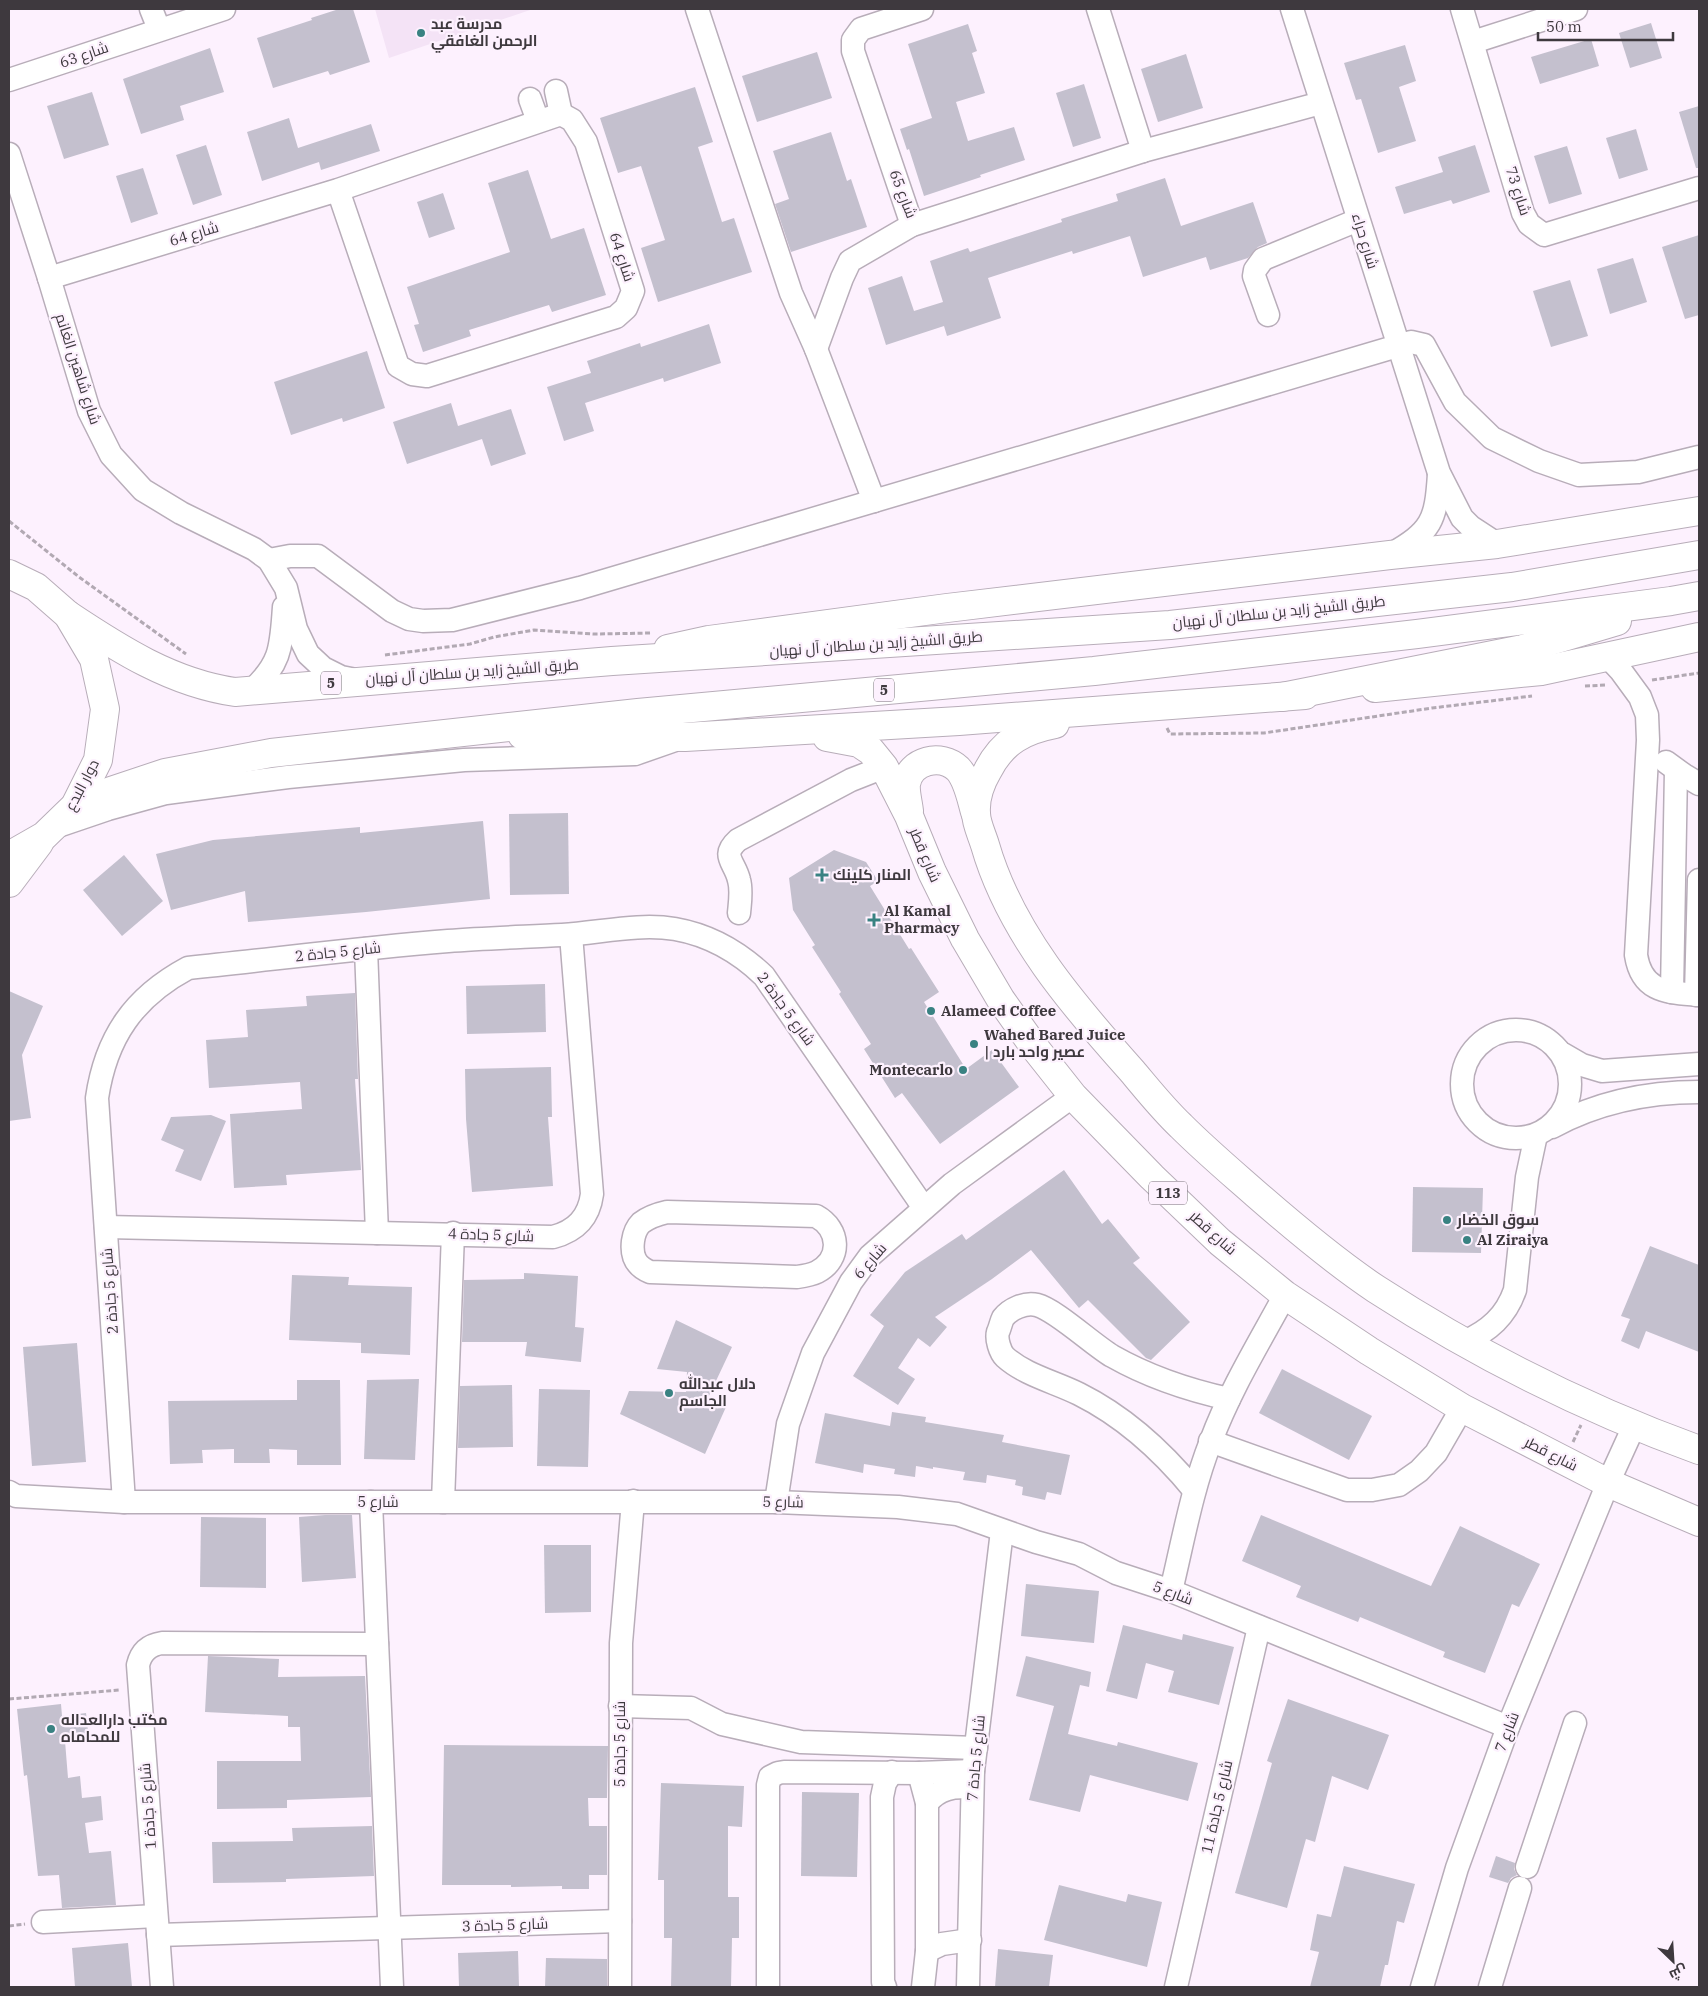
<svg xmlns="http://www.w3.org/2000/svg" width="1708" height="1996" font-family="'IBM Plex Serif',Cairo,serif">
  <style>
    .built { fill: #f4e3f6 }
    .building { fill: #c4c0ce }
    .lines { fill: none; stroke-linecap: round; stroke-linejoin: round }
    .minor-casing { stroke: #b8adb9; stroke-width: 25 }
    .major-casing { stroke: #b8adb9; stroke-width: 30 }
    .highway-casing { stroke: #b8adb9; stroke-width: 30 }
    .path { stroke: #b2a9b3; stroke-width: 3; stroke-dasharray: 5 2.5; stroke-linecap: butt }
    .minor { stroke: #fff; stroke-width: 22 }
    .major { stroke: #fff; stroke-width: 28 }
    .highway { stroke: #fff; stroke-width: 28 }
    .poi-dot { fill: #398282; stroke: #fdf1fe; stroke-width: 2 }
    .labels { text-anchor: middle; stroke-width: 4.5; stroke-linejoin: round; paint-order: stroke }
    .shield { fill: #fdf1fe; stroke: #777078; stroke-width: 1 }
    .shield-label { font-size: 14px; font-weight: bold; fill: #3e393e }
    .poi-label { font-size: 15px; font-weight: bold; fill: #3e393e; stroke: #fdf1fe; text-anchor: start }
    .street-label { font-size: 15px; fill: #3e393e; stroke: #fdf1fe }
  </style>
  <rect width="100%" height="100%" fill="#fdf1fe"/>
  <!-- built -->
  <polygon class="built" points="375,9 533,9 389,58"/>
  <!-- building -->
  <g class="building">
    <polygon points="339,9 353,9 370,62 330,75 328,71 273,88 257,38 312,20 311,18"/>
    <polygon points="1651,23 1662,58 1630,68 1619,33"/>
    <polygon points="968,24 977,51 972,53 985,93 956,102 968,141 1014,127 1025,160 980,175 981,177 924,196 909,149 907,150 900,129 932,118 908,44"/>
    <polygon points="1591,39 1599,66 1540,84 1531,57"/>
    <polygon points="1405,45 1416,81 1399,87 1416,141 1378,153 1361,99 1356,100 1344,63"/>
    <polygon points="210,48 224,92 180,106 184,120 141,134 123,79"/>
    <polygon points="817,52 832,98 757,122 742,76"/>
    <polygon points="1186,54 1203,108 1158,122 1141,69"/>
    <polygon points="1084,84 1101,138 1073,147 1056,93"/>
    <polygon points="695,87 713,142 698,147 722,222 734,218 752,272 658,302 641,248 665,240 641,166 618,173 600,118"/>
    <polygon points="92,92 109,145 64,159 47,106"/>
    <polygon points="1699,106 1699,168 1696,168 1679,112"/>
    <polygon points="289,118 298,148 371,124 380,151 321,170 319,162 262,181 247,132"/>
    <polygon points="1636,129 1648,170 1619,179 1606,138"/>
    <polygon points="831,132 847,181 851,179 867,227 791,252 775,204 789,199 773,151"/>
    <polygon points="206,145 222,195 193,205 176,155"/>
    <polygon points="1475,145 1490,192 1453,204 1451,200 1404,214 1395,187 1443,172 1438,157"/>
    <polygon points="1567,146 1582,194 1549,204 1534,156"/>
    <polygon points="143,168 158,214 131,223 116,176"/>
    <polygon points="528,170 551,239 584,228 606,295 552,312 549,305 469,330 471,336 423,352 414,325 419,324 407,287 510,252 488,183"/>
    <polygon points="1165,178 1181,226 1253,202 1267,243 1258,247 1248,258 1210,270 1206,257 1143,277 1130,236 1073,254 1072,251 988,278 1001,318 947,336 944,326 886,345 868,288 902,276 914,311 943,302 930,261 968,248 970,252 1062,222 1061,219 1118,201 1116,194"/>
    <polygon points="443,193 455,229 429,238 417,202"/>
    <polygon points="1699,235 1699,315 1685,319 1662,247"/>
    <polygon points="1633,258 1647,302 1610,314 1597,269"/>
    <polygon points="1570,280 1588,336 1551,347 1533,291"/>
    <polygon points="709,324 721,363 664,382 663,378 585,403 594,431 564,441 547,387 591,373 587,361 640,343 641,347"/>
    <polygon points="367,351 385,408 343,422 342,418 291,435 274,382"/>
    <polygon points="451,403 458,426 511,409 526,454 491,466 482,439 407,464 393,422"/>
    <polygon points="568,813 569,894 510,895 509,814"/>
    <polygon points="483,821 490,899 366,912 248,922 245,891 171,910 156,854 213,840 360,827 360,833"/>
    <polygon points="834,850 866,862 878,881 870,886 909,949 911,948 939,992 924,1002 966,1069 992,1050 1019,1087 940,1144 902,1093 895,1098 864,1049 871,1044 839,994 841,992 812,947 815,945 793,910 789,878"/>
    <polygon points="124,855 163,901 122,936 83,890"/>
    <polygon points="545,984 546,1032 467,1034 466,986"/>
    <polygon points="9,991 43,1006 22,1055 31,1118 9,1121"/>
    <polygon points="355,993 358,1079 355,1079 361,1170 286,1175 287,1185 234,1188 230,1114 302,1109 300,1082 209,1088 206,1040 248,1037 246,1010 307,1006 306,996"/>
    <polygon points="551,1067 552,1117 548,1117 553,1186 472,1192 466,1119 465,1069"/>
    <polygon points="211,1115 226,1121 201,1181 175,1171 184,1150 161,1140 171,1117"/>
    <polygon points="1064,1170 1102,1224 1108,1219 1140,1258 1133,1263 1190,1322 1151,1360 1146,1358 1088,1300 1079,1308 1031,1250 992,1279 935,1317 947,1327 930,1347 918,1338 898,1368 915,1379 898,1405 853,1376 884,1326 870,1315 905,1272 962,1234 966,1240"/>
    <polygon points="1413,1187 1483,1188 1481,1253 1412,1252"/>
    <polygon points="1650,1246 1699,1265 1699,1352 1646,1331 1639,1349 1621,1341 1630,1319 1621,1316"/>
    <polygon points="524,1273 578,1276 575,1327 584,1328 581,1362 525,1356 527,1342 462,1342 464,1280 524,1279"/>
    <polygon points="292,1275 349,1277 348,1285 412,1287 410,1355 361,1353 361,1343 289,1340"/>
    <polygon points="676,1320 732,1347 707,1400 726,1407 705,1454 620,1414 629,1391 686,1392 687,1372 657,1369"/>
    <polygon points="77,1343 86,1462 32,1466 23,1347"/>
    <polygon points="1282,1369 1372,1416 1349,1460 1259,1413"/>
    <polygon points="419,1379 415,1460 364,1459 367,1380"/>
    <polygon points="297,1380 340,1380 341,1465 297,1465 297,1450 269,1449 270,1463 234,1463 234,1449 202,1450 203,1463 170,1464 168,1401 297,1400"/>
    <polygon points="512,1385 513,1447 458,1448 460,1386"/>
    <polygon points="539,1389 590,1390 588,1467 537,1466"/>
    <polygon points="892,1412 926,1417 925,1422 1004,1435 1002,1442 1070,1455 1061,1495 1047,1492 1045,1500 1022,1495 1023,1487 1015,1485 1016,1480 987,1475 986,1483 963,1480 965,1472 933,1467 933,1469 916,1466 915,1477 894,1474 895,1469 864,1464 863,1473 815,1463 825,1413 890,1426"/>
    <polygon points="325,1515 352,1515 356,1578 302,1582 299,1517"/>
    <polygon points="1261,1515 1431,1586 1460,1526 1540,1564 1519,1607 1512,1604 1485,1673 1443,1657 1445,1652 1360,1617 1358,1622 1296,1597 1301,1586 1242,1561"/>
    <polygon points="201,1517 266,1518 266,1588 200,1587"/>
    <polygon points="544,1545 591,1545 591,1612 545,1613"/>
    <polygon points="1026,1584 1099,1591 1094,1643 1021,1636"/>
    <polygon points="1123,1625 1182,1640 1183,1634 1234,1647 1219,1705 1168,1692 1174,1671 1146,1663 1137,1699 1106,1691"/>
    <polygon points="208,1656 279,1659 278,1677 365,1676 371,1797 287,1800 287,1808 217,1809 217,1761 301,1761 300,1727 288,1727 288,1716 205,1712"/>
    <polygon points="1026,1656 1091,1672 1089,1687 1080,1685 1068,1734 1117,1746 1118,1742 1198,1763 1188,1801 1090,1775 1080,1812 1029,1800 1054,1706 1016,1696"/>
    <polygon points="1288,1699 1389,1735 1368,1790 1332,1776 1315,1842 1306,1839 1287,1908 1235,1893 1272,1763 1267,1761"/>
    <polygon points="61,1704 62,1716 86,1713 89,1738 65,1741 68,1778 80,1776 82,1798 101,1796 103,1820 85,1823 89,1853 111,1851 116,1905 62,1908 59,1875 38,1876 27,1775 24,1776 17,1709"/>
    <polygon points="444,1745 608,1746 607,1798 588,1798 589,1826 607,1826 607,1875 589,1875 589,1889 562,1889 562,1886 511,1887 511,1885 442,1885"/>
    <polygon points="661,1783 744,1786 742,1827 728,1826 728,1897 739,1897 739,1938 732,1938 731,1987 671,1987 672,1938 664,1938 664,1880 658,1880"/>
    <polygon points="802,1792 859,1793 857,1877 801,1876"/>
    <polygon points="372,1826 374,1876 286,1879 286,1882 213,1883 212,1842 293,1841 292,1828"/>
    <polygon points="1496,1856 1515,1863 1514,1869 1517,1875 1511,1878 1508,1883 1489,1877"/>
    <polygon points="1344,1866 1415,1884 1404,1923 1397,1921 1388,1965 1385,1965 1380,1987 1310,1987 1319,1952 1310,1950 1317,1914 1331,1917"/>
    <polygon points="1059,1885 1126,1902 1128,1894 1162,1902 1147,1967 1044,1940"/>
    <polygon points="128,1943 132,1987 75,1987 72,1948"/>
    <polygon points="998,1949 1053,1955 1049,1987 995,1987"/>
    <polygon points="518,1951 519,1987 459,1987 458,1953"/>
    <polygon points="546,1958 607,1959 607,1987 545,1987"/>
  </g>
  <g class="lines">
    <defs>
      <g id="minor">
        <polyline points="151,9 159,29"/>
        <polyline points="697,9 791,293 816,349 874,501"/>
        <polyline points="1098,9 1143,151"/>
        <polyline points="1292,9 1439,473 1462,518 1471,527 1497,544"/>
        <polyline points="1462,9 1523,213 1529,224 1544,235 1699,188"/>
        <polyline points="1473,42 1576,9"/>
        <polyline points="9,80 224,9"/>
        <polyline points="556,91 561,114"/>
        <polyline points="530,99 538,121"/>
        <polyline points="9,154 49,278 89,411 111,455 143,490 181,513 254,549 269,560 286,588 296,629 308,654 323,668 341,677 356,680"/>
        <polyline points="912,225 853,51 853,40 861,29 922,9"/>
        <polyline points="49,278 338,190 561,114 572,120 586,142 633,291 626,308 616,317 427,376 412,374 398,366 338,190"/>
        <polyline points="1268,315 1254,276 1255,270 1263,259 1358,220"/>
        <polyline points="816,349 842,278 850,261 912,225 1143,151 1321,103"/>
        <path d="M1390 555C1432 531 1436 521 1439 474"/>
        <polyline points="269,560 290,556 318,556 392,611 409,619 423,621 452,620 580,588 1411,342 1424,345 1455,402 1492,438 1539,461 1579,475 1638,472 1699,457"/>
        <path d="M1608 657 1621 671 1640 697 1647 715 1648 740 1636 955C1642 993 1668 992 1699 995"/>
        <path d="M251 691C282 663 281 646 284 607"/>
        <polyline points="1666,762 1684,775 1699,784"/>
        <polyline points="55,827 108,809 166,793 288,777 464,760 635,754 675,740"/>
        <path d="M739 913C740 902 742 890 739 880 735 862 720 856 738 840L851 780 884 767"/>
        <polyline points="366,949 377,1233"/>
        <polyline points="1672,992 1676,770"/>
        <polyline points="1696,995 1699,880"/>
        <circle cx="1516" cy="1084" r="54"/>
        <polyline points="1563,1054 1582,1065 1602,1071 1699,1064"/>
        <path d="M1552 1127C1598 1102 1648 1092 1699 1092"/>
        <path d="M667 1212 816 1216C840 1229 842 1259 817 1272 811 1275 804 1276 797 1277L650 1272C636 1266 631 1257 633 1241 634 1234 636 1228 641 1223 649 1217 658 1214 667 1212Z"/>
        <path d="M106 1227 553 1237C576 1231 589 1217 592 1194L571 935"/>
        <path d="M1464 1342C1489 1331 1506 1316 1515 1290L1527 1177 1536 1135"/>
        <polyline points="1210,1441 1347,1490 1372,1490 1399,1485 1419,1471 1436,1453 1462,1408"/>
        <path d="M1194 1490C1162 1451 1125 1417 1079 1394 1055 1382 1025 1375 1005 1357 1000 1352 996 1339 998 1332 1000 1328 1001 1322 1003 1318 1010 1309 1025 1302 1037 1305 1056 1310 1092 1344 1112 1356 1149 1377 1188 1390 1229 1399"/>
        <polyline points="9,1492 16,1496 124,1502 776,1502 898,1507 957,1514 1036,1542 1079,1554 1116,1573 1171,1591 1508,1727"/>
        <path d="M124 1502 97 1098C106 1037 134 997 188 968 275 959 361 948 448 941 486 938 524 937 562 935 599 933 638 923 675 929 709 935 739 952 764 976L924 1208"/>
        <polyline points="371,1502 392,1987"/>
        <polyline points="443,1502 453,1233"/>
        <polyline points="776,1502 788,1424 813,1353 851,1282 870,1256 952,1184 1073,1096"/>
        <path d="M1171 1591C1183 1541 1192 1489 1211 1441 1230 1390 1259 1343 1285 1295"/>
        <polyline points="620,1706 691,1708 722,1724 801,1742 976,1748"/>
        <polyline points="919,1773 927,1803 927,1951 923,1987"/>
        <path d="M927 1803C939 1788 954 1786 972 1788"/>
        <polyline points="1527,1867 1575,1723"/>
        <polyline points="43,1922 156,1916"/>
        <polyline points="158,1935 620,1921"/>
        <polyline points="927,1951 942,1944 970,1940"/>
        <path d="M162 1987 138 1665C141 1652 149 1645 162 1643L377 1644"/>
        <polyline points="620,1987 621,1643 633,1501"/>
        <polyline points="768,1987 768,1785 770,1777 778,1773 784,1772 919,1773 973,1771"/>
        <polyline points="885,1987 883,1982 882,1797 885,1783 892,1772"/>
        <polyline points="968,1987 973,1771 1002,1531"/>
        <polyline points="1176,1987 1259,1627"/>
        <polyline points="1422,1987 1457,1868 1508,1727 1608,1483 1634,1426"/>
        <polyline points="1490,1987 1520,1888"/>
      </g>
      <g id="major">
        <polyline points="9,574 36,587 68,615 94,659 105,709 98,760 75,806 44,836 9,856"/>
        <polyline points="668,649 709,640 947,608 1390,555 1497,544 1699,511"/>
        <polyline points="1375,688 1541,671 1699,637"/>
        <path d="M1055 724C1024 730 1003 741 988 770 981 782 975 798 976 813 976 823 982 835 985 845 1010 932 1073 1005 1132 1071 1148 1090 1163 1109 1181 1126 1205 1150 1231 1172 1256 1194 1295 1228 1334 1261 1376 1289 1478 1355 1585 1409 1699 1450"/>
        <polyline points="522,735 685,737 959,721 1305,695"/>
        <polyline points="827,737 859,743 871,751 884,767 909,816 932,872 965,939 1001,1000 1035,1048 1073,1096 1152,1177 1220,1242 1285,1295 1369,1351 1462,1408 1608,1483 1699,1522"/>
        <path d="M909 811C908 802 905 792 906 784 910 760 941 753 958 769 968 780 971 798 975 812"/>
        <polyline points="9,883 39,843"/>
      </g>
      <g id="highway">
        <path d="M68 615C119 649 172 683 235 692L612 661 1170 625 1512 587 1699 555"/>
        <polyline points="1282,697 1523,649 1617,621"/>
        <polyline points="75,806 105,793 165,773 271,753 638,713 1094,671 1417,634 1671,601 1699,596"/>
      </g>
    </defs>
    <!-- minor casing -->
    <use href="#minor" class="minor-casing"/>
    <!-- major casing -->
    <use href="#major" class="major-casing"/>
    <!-- highway casing -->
    <use href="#highway" class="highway-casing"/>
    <!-- path -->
    <g class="path">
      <polyline points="9,521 79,577 186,654"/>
      <polyline points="385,655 470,644 494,637 534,630 594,634 652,633"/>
      <polyline points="1652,680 1699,673"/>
      <polyline points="1585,686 1606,685"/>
      <polyline points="1167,728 1170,734 1264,733 1432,708 1532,696"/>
      <polyline points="1573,1442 1581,1425"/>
      <polyline points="9,1699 120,1690"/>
      <polyline points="9,1926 25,1924"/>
    </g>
    <!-- minor -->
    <use href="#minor" class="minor"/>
    <!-- major -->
    <use href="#major" class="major"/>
    <!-- highway -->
    <use href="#highway" class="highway"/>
  </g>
  <!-- markers -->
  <g class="poi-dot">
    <circle cx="421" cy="33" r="5"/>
    <path d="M819.5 867.5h5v5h5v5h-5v5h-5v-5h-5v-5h5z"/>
    <path d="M871.5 912.5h5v5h5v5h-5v5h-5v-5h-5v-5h5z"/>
    <circle cx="931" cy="1011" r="5"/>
    <circle cx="974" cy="1044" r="5"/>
    <circle cx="963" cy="1070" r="5"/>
    <circle cx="1447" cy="1220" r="5"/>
    <circle cx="1467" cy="1240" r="5"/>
    <circle cx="669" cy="1393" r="5"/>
    <circle cx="51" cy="1729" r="5"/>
  </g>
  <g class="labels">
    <!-- shield labels -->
    <g class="shield">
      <rect x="321" y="671.5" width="20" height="23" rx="4"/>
      <rect x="874" y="678.5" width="20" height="23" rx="4"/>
      <rect x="1149" y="1181.5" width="38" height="23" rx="4"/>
    </g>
    <g class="shield-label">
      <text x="331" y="688">5</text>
      <text x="884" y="695">5</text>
      <text x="1168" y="1198">113</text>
    </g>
    <!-- poi labels -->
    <g class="poi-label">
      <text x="431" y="29">مدرسة عبد<tspan x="431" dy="17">الرحمن الغافقي</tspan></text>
      <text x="833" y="880">المنار كلينك</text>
      <text x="884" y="916">Al Kamal<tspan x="884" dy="17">Pharmacy</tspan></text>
      <text x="941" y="1016">Alameed Coffee</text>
      <text x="984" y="1040">Wahed Bared Juice<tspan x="984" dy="17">| عصير واحد بارد</tspan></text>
      <text x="953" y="1075" text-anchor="end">Montecarlo</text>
      <text x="1457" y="1225">سوق الخضار</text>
      <text x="1477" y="1245">Al Ziraiya</text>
      <text x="679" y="1389">دلال عبدالله<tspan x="679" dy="17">الجاسم</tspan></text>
      <text x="61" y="1725">مكتب دارالعداله<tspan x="61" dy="17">للمحاماه</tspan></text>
    </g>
    <!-- street labels -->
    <g class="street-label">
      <text transform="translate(84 55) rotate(-19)" y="5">شارع 63</text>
      <text transform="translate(1518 191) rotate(72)" y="5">شارع 73</text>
      <text transform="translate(903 194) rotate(69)" y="5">شارع 65</text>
      <text transform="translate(194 234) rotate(-17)" y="5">شارع 64</text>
      <text transform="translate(1365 241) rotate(73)" y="5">شارع حراء</text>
      <text transform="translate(622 257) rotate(72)" y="5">شارع 64</text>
      <text transform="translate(78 369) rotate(72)" y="5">شارع شاهين الغانم</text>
      <text transform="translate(1279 612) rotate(-6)" y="5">طريق الشيخ زايد بن سلطان آل نهيان</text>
      <text transform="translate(876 644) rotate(-4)" y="5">طريق الشيخ زايد بن سلطان آل نهيان</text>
      <text transform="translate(472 672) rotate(-4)" y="5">طريق الشيخ زايد بن سلطان آل نهيان</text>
      <text transform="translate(82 785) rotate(-62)" y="5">دوار البدع</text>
      <text transform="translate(925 855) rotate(67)" y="5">شارع قطر</text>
      <text transform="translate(338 952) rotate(-6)" y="5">شارع 5 جادة 2</text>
      <text transform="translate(786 1009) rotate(54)" y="5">شارع 5 جادة 2</text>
      <text transform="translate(1213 1233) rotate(42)" y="5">شارع قطر</text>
      <text transform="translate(491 1235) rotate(2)" y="5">شارع 5 جادة 4</text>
      <text transform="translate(870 1261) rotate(-49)" y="5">شارع 6</text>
      <text transform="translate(110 1291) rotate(-94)" y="5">شارع 5 جادة 2</text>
      <text transform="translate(1551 1454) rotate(27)" y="5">شارع قطر</text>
      <text x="378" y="1507">شارع 5</text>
      <text transform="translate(783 1502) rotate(1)" y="5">شارع 5</text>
      <text transform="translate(1173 1593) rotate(21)" y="5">شارع 5</text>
      <text transform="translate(1507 1732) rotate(-69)" y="5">شارع 7</text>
      <text transform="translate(620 1744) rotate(-90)" y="5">شارع 5 جادة 5</text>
      <text transform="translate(976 1758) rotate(-85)" y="5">شارع 5 جادة 7</text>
      <text transform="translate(148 1806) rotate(-94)" y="5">شارع 5 جادة 1</text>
      <text transform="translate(1217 1807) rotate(-77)" y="5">شارع 5 جادة 11</text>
      <text transform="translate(505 1925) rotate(-2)" y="5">شارع 5 جادة 3</text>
    </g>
  </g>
  <!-- border -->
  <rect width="1708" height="1996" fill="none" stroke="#3e393e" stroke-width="20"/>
  <!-- north arrow -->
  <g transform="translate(1673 1961) rotate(155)" stroke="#fdf1fe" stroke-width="4" paint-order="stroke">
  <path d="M0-4L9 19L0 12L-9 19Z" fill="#3e393e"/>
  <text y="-8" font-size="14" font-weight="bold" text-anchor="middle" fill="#3e393e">ش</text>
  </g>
  <!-- scale -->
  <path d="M1538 32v8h135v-8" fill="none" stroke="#3e393e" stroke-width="2.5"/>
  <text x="1546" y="32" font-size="15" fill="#3e393e" stroke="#fdf1fe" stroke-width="4" paint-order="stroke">50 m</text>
</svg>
